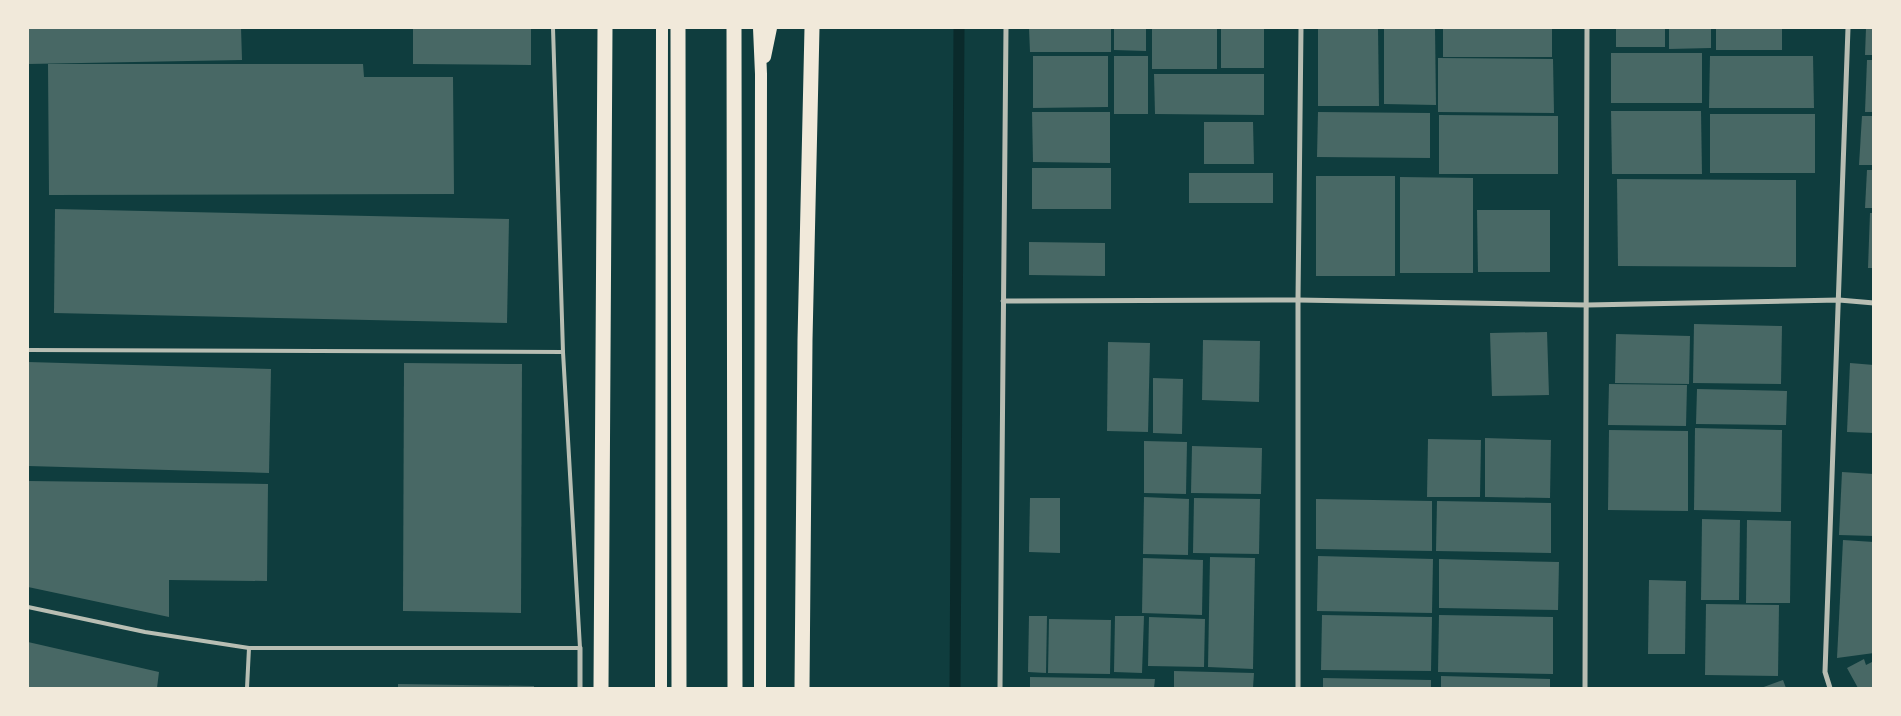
<svg xmlns="http://www.w3.org/2000/svg" width="1901" height="716" font-family="Overpass,sans-serif">
  <style>
    .lines { fill: none; stroke-linecap: round; stroke-linejoin: round }
    .stream { stroke: #0a2a2b; stroke-width: 11 }
    .building { fill: #486865 }
    .service { stroke: #b8beb3; stroke-width: 4 }
    .minor { stroke: #b8beb3; stroke-width: 5 }
    .primary { stroke: #f1e9da; stroke-width: 12 }
    .motorway { stroke: #f1e9da; stroke-width: 15 }
  </style>
  <rect width="100%" height="100%" fill="#0f3d3e"/>
  <g class="lines">
    <!-- stream -->
    <polyline class="stream" points="955,688 959,28"/>
  </g>
  <!-- building -->
  <g class="building">
    <polygon points="28,28 241,28 242,60 28,64"/>
    <polygon points="413,28 531,28 531,65 413,64"/>
    <polygon points="1029,28 1111,28 1111,52 1030,52"/>
    <polygon points="1114,28 1146,28 1146,51 1114,50"/>
    <rect x="1152" y="28" width="65" height="41"/>
    <rect x="1221" y="28" width="43" height="40"/>
    <polygon points="1318,28 1378,28 1379,106 1318,106"/>
    <polygon points="1384,28 1435,28 1436,105 1384,104"/>
    <rect x="1443" y="28" width="109" height="29"/>
    <rect x="1616" y="28" width="49" height="19"/>
    <polygon points="1669,28 1711,28 1711,48 1669,49"/>
    <rect x="1716" y="28" width="66" height="22"/>
    <polygon points="1866,28 1874,28 1874,55 1865,55"/>
    <rect x="1611" y="53" width="91" height="50"/>
    <polygon points="1033,56 1108,56 1108,107 1033,108"/>
    <rect x="1114" y="56" width="34" height="58"/>
    <polygon points="1710,56 1813,56 1814,108 1709,108"/>
    <polygon points="1438,58 1553,59 1554,113 1438,112"/>
    <polygon points="1867,60 1874,60 1874,112 1865,112"/>
    <polygon points="48,64 363,64 364,77 453,77 454,194 49,195"/>
    <polygon points="1154,74 1264,74 1264,115 1155,114"/>
    <polygon points="1611,111 1701,111 1702,174 1612,174"/>
    <polygon points="1032,112 1110,112 1110,163 1033,162"/>
    <polygon points="1318,112 1430,113 1430,158 1317,157"/>
    <rect x="1710" y="114" width="105" height="59"/>
    <polygon points="1439,115 1558,116 1558,174 1439,174"/>
    <polygon points="1862,116 1874,116 1874,165 1859,165"/>
    <polygon points="1204,122 1253,122 1254,164 1204,164"/>
    <rect x="1032" y="168" width="79" height="41"/>
    <polygon points="1867,170 1874,170 1874,208 1865,208"/>
    <rect x="1189" y="173" width="84" height="30"/>
    <rect x="1316" y="176" width="79" height="100"/>
    <polygon points="1400,177 1473,178 1473,273 1400,273"/>
    <polygon points="1617,179 1796,180 1796,267 1618,266"/>
    <polygon points="55,209 509,219 507,323 54,313"/>
    <polygon points="1477,210 1550,210 1550,272 1478,272"/>
    <polygon points="1870,213 1874,213 1874,268 1868,268"/>
    <polygon points="1029,242 1105,243 1105,276 1029,275"/>
    <polygon points="1694,324 1782,326 1781,384 1693,383"/>
    <polygon points="1547,332 1549,395 1492,396 1490,333"/>
    <polygon points="1616,334 1690,336 1689,384 1615,383"/>
    <polygon points="1203,340 1260,341 1259,402 1202,400"/>
    <polygon points="1108,342 1150,343 1148,432 1107,431"/>
    <polygon points="28,362 271,369 269,473 28,466"/>
    <polygon points="404,363 522,364 521,613 403,611"/>
    <polygon points="1850,363 1874,365 1874,433 1847,432"/>
    <polygon points="1153,378 1183,379 1182,434 1153,433"/>
    <polygon points="1609,384 1687,385 1686,426 1608,425"/>
    <polygon points="1697,389 1787,391 1786,425 1696,424"/>
    <polygon points="1695,428 1782,430 1781,512 1694,510"/>
    <polygon points="1609,430 1688,431 1688,511 1608,510"/>
    <polygon points="1485,438 1551,440 1550,498 1485,497"/>
    <polygon points="1428,439 1481,440 1480,497 1427,497"/>
    <polygon points="1144,441 1187,442 1186,494 1144,493"/>
    <polygon points="1192,446 1262,448 1261,494 1191,493"/>
    <polygon points="1842,472 1874,474 1874,536 1839,535"/>
    <polygon points="28,481 268,484 267,581 169,580 169,617 28,587"/>
    <polygon points="1144,497 1189,499 1188,555 1143,554"/>
    <polygon points="1030,498 1060,498 1060,553 1029,552"/>
    <polygon points="1194,498 1260,499 1259,554 1193,553"/>
    <polygon points="1316,499 1432,501 1432,551 1316,549"/>
    <polygon points="1437,501 1551,503 1551,553 1436,551"/>
    <polygon points="1702,519 1740,520 1739,600 1701,600"/>
    <polygon points="1747,520 1791,521 1790,603 1746,603"/>
    <polygon points="1843,540 1874,542 1874,653 1837,658"/>
    <polygon points="1318,556 1433,559 1432,613 1317,611"/>
    <polygon points="1210,557 1255,558 1253,669 1208,667"/>
    <polygon points="1143,558 1203,560 1202,615 1142,613"/>
    <polygon points="1439,559 1559,562 1558,610 1439,608"/>
    <polygon points="1649,580 1686,581 1685,654 1648,654"/>
    <polygon points="1706,604 1779,605 1778,676 1705,675"/>
    <polygon points="1322,615 1432,617 1431,671 1321,670"/>
    <polygon points="1439,615 1553,617 1553,674 1438,672"/>
    <polygon points="1029,616 1047,616 1046,673 1028,672"/>
    <polygon points="1115,616 1144,616 1142,673 1114,672"/>
    <polygon points="1149,617 1205,619 1204,667 1148,666"/>
    <polygon points="1049,619 1111,620 1110,674 1048,673"/>
    <polygon points="28,642 159,672 157,688 28,688"/>
    <polygon points="1864,659 1866,665 1874,661 1874,688 1858,688 1847,668"/>
    <polygon points="1174,671 1254,673 1253,688 1174,688"/>
    <polygon points="1441,676 1550,679 1550,688 1441,688"/>
    <polygon points="1030,677 1155,679 1154,688 1030,688"/>
    <polygon points="1323,678 1431,680 1431,688 1323,688"/>
    <polygon points="1783,680 1786,688 1761,688"/>
    <polygon points="398,684 534,686 534,688 398,688"/>
  </g>
  <g class="lines">
    <!-- service -->
    <g class="service">
      <polyline points="28,350 563,352"/>
      <polyline points="28,607 145,632 249,648 580,648 563,352 553,28"/>
      <polyline points="247,688 249,648"/>
    </g>
    <!-- minor -->
    <g class="minor">
      <polyline points="1003,301 1298,300 1587,305 1839,300 1874,303"/>
      <polyline points="580,688 580,648"/>
      <polyline points="1000,688 1006,28"/>
      <polyline points="1298,688 1298,300 1301,28"/>
      <polyline points="1585,688 1587,28"/>
      <polyline points="1830,688 1825,672 1848,28"/>
    </g>
    <!-- primary -->
    <g class="primary">
      <polyline points="759,28 761,74 760,688"/>
      <polyline points="765,57 771,28"/>
      <polyline points="661,688 662,28"/>
    </g>
    <!-- motorway -->
    <g class="motorway">
      <polyline points="678,28 679,688"/>
      <polyline points="734,28 735,688"/>
      <polyline points="601,688 605,28"/>
      <polyline points="802,688 805,340 812,28"/>
    </g>
  </g>
  <!-- border -->
  <rect width="1901" height="716" fill="none" stroke="#f1e9da" stroke-width="58"/>
</svg>
